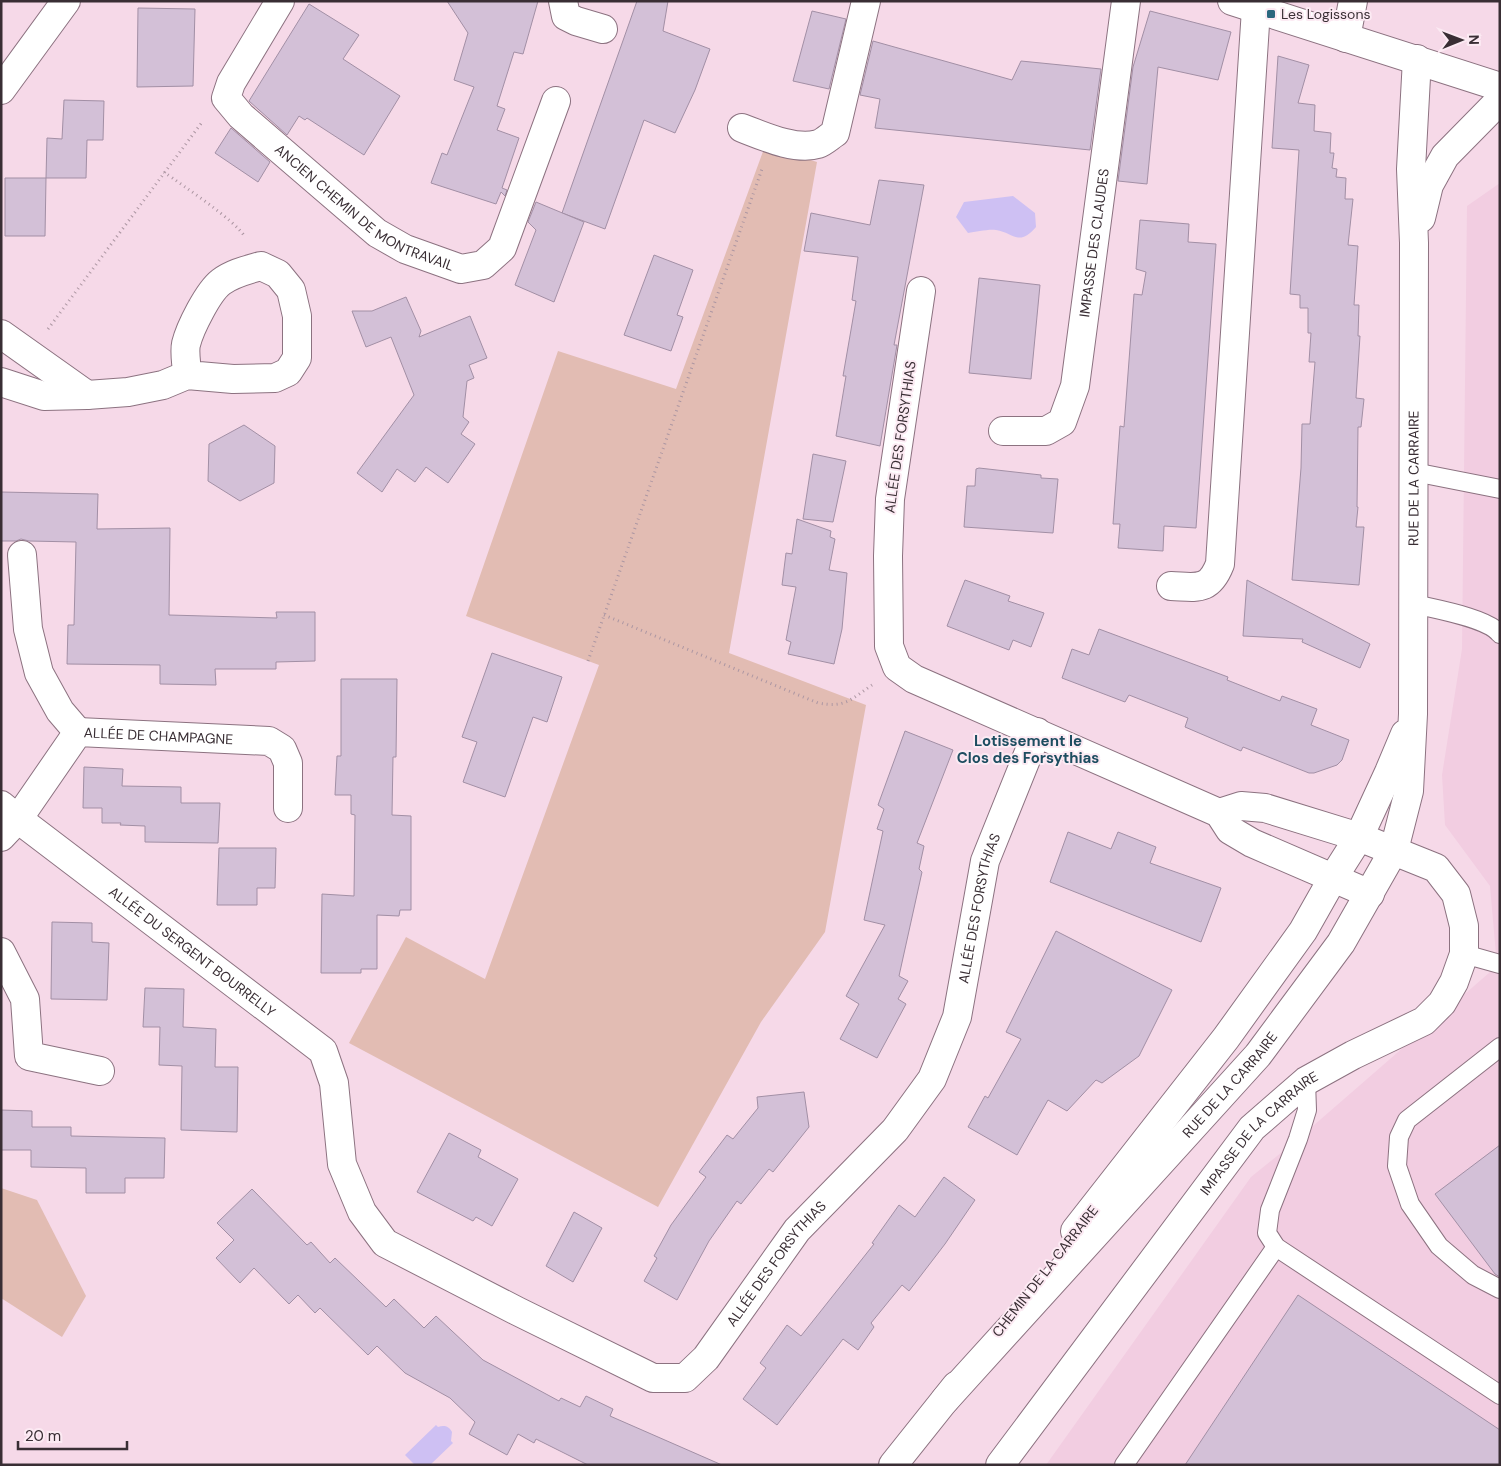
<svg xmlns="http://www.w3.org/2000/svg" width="1501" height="1466" font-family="'DM Sans',sans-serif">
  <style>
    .built { fill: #f2cde1 }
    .green { fill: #e2bcb3 }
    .water { fill: #cec0f3 }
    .building { fill: #d3c0d7; stroke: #a28fa5 }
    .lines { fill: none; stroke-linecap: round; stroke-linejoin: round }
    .lane-casing { stroke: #8c7280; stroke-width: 20 }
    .street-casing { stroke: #8c7280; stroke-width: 30 }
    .secondary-casing { stroke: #8c7280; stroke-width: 30 }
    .path { stroke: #ac96a2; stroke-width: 3; stroke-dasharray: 1 4; stroke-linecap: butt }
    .lane { stroke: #fff; stroke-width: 18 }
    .street { stroke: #fff; stroke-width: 28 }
    .secondary { stroke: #fff; stroke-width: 28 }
    .poi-dot { fill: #2b687f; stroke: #fceaf3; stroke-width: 2 }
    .labels { text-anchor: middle; stroke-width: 4; stroke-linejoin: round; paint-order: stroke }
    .poi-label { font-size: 14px; fill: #392e34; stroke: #fceaf3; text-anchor: start }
    .street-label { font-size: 14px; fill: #392e34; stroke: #fceaf3 }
    .neighbourhood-label { font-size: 15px; font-weight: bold; fill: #1d4d60; stroke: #fceaf3 }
  </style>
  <rect width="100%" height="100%" fill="#f6d9e8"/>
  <!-- built -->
  <polygon class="built" points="1500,183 1500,1465 1046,1465 1251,1177 1298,1139 1497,966 1490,886 1445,825 1442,775 1462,649 1467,206"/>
  <!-- green -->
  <g class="green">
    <polygon points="765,146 817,162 729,653 866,705 825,932 761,1022 658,1207 349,1043 406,937 485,979 599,665 466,616 558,351 676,389"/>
    <polygon points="1,1188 37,1200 86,1296 62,1337 1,1298"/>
  </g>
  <!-- water -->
  <g class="water">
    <path d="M1013 196 1035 213 1036 227C1019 247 1014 233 996 230 988 229 976 232 968 233L956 217 964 202Z"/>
    <path d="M436 1425 438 1427C444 1425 449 1426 452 1432L451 1441 453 1443 430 1465H415L405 1455Z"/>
  </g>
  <!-- building -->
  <g class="building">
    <polygon points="447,1 538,1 523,54 514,52 497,106 505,109 497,130 519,138 502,188 507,190 505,196 501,192 496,204 431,183 442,153 447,155 474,87 454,80 468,33"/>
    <polygon points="637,1 668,1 663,31 710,49 695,90 675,133 644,120 605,229 562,213"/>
    <polygon points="309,4 359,35 343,59 400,96 364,155 307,118 305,120 299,116 287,135 249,101"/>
    <polygon points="138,8 195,9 193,86 137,87"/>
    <polygon points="812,11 846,19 829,89 793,81"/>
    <polygon points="1150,11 1231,32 1218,80 1158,67 1147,184 1118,181 1133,67"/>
    <polygon points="873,41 1012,80 1021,61 1101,69 1090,150 875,128 880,99 860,95"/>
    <polygon points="1278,56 1309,65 1298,103 1315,105 1314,131 1331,133 1330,153 1334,153 1332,168 1337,169 1336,177 1346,178 1345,199 1353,199 1348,245 1358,246 1354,305 1359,305 1358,336 1360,336 1356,398 1364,399 1361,427 1358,427 1357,507 1358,507 1356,527 1364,527 1359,585 1292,580 1301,468 1302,424 1310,424 1315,362 1309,362 1311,333 1308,333 1308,308 1300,308 1300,295 1290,294 1299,150 1272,148"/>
    <polygon points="64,100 104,101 103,140 87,140 86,178 46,178 45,236 5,236 5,178 46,178 47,138 62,139"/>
    <polygon points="231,128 270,162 258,182 215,153"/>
    <polygon points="879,180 924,185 894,345 897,345 880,446 836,436 846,376 843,376 856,301 852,300 858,257 804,251 811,213 870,225"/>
    <polygon points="536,202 584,222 554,302 515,285 536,230 528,222"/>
    <polygon points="1140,220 1189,224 1188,242 1216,244 1196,528 1164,526 1163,551 1118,548 1120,524 1113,524 1120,426 1124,427 1134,294 1142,295 1146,272 1136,269"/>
    <polygon points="654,255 693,270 677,315 683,317 671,351 624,335"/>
    <polygon points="979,278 1040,285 1031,379 969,373"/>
    <polygon points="406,297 421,331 419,337 470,316 487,358 469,365 474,378 467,381 463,417 469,422 461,434 475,444 448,483 426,467 415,482 397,469 382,492 357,473 414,395 391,337 366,347 352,311 372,311"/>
    <polygon points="244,425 275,446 274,483 240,501 208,481 209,444"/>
    <polygon points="813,454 846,461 833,522 803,519"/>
    <polygon points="979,468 1041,475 1041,478 1058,479 1053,533 964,527 967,486 975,486 976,469"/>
    <polygon points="1,492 98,494 97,529 170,528 169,615 277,618 276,612 315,612 315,661 276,662 276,669 215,669 216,685 160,684 160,665 67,664 68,625 74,625 76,542 29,541 21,539 16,541 1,541"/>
    <polygon points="797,519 831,531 830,537 835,539 829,570 847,573 842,629 834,664 788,654 791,642 786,640 796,587 782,585 786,553 792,554"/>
    <polygon points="965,580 1010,596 1008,601 1044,613 1031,647 1013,640 1009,650 947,626"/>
    <polygon points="1247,580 1370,644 1360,668 1302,642 1303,639 1243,636"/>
    <polygon points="1099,629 1228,677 1227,680 1280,701 1282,696 1317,709 1311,725 1349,740 1342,760 1337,765 1314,773 1309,773 1243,747 1241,751 1185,727 1188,718 1129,695 1125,702 1062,678 1072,649 1089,655"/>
    <polygon points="492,653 562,677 547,722 533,717 505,797 463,782 477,742 462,737"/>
    <polygon points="341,679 397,679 396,757 393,757 392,815 411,816 411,910 400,910 399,916 377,915 377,969 361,969 361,973 321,973 322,894 354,896 355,815 351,814 351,795 335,795 337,756 341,756"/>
    <polygon points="905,731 953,750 917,843 924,846 919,869 922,872 899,976 908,981 898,999 906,1004 877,1058 840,1039 859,1004 846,996 885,925 864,920 883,831 877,829 884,809 878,805"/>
    <polygon points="84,767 123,769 122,786 181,787 181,803 220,803 218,843 145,842 145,826 120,825 121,823 102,823 102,808 83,808"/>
    <polygon points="1068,832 1111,849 1118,832 1156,847 1150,863 1221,888 1201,942 1050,882"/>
    <polygon points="219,848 276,848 275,888 257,888 257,905 217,905"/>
    <polygon points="52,922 92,923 92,942 109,943 107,1000 51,999"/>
    <polygon points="1056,931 1172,990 1139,1056 1102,1083 1096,1080 1067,1111 1048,1100 1017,1155 968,1127 985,1096 988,1098 1021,1039 1006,1032"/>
    <polygon points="145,988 184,989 183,1027 216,1029 215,1067 238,1067 237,1132 181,1130 182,1066 159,1065 160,1027 143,1027"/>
    <polygon points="804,1092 809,1127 773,1172 769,1169 741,1204 737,1201 709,1241 677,1300 644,1281 657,1258 654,1256 671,1225 706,1177 699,1172 727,1135 733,1139 758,1108 757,1097"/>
    <polygon points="1,1110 32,1111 32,1127 71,1127 71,1136 165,1138 164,1178 125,1178 125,1193 86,1193 86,1168 31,1167 31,1150 1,1150"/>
    <polygon points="449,1133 481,1150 478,1157 518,1179 492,1226 476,1217 473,1221 417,1192"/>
    <polygon points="1500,1145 1500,1277 1495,1274 1435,1194"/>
    <polygon points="944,1177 975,1200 945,1244 909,1291 902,1285 871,1323 874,1327 858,1350 843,1339 777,1425 743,1399 766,1368 760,1363 787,1325 801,1336 874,1244 872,1243 899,1205 915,1217"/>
    <polygon points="252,1189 307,1245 311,1242 330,1263 335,1258 386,1307 394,1299 424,1328 436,1316 483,1360 559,1401 561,1398 580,1407 586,1396 613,1409 610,1416 722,1465 588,1465 536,1439 534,1443 518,1434 507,1455 469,1434 475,1422 450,1398 405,1373 377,1346 368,1355 320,1308 315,1313 298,1295 289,1304 254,1268 240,1283 216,1258 234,1240 217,1223"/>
    <polygon points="574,1212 602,1228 573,1282 546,1266"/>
    <polygon points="1298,1295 1500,1430 1500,1465 1185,1465"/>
  </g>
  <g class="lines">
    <defs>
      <g id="lane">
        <polyline points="1414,472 1500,489"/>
        <path d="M1414 604C1435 609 1488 618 1500 634"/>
        <polyline points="1464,954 1500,964"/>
        <polyline points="1500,1047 1407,1120 1399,1137 1397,1166 1410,1204 1439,1246 1473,1275 1500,1289"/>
        <polyline points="1306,1081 1307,1110 1298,1139 1270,1210 1267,1233 1276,1247 1500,1395"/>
        <polyline points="1124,1465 1276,1247"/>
      </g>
      <g id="street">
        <path id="s1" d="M280 1 231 83 226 98 241 116 377 233 405 249 461 269 483 265 502 248 556 101"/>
        <polyline points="563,1 566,16 576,21 603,29"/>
        <polyline points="1346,38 1353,1"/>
        <polyline points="1,90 66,1"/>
        <path d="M742 128C763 136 796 151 818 144 824 142 830 136 835 133L866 1"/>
        <polyline points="921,291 890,499 888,556 889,646 897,667 914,679 1219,813 1230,830 1252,843 1370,894"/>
        <polyline points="1,334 87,395"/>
        <path d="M1 382 44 396 87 395 128 392 163 385 187 375 233 379 275 378 288 372 297 358V316L291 290 278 274 261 266C247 270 233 273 221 282 208 292 190 328 186 344 184 353 187 366 187 375"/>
        <path id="s2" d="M1003 431H1046L1062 422 1075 386 1126 1"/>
        <polyline points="22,555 28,629 39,673 60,711 78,732"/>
        <path d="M1171 586C1197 587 1209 592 1220 564L1256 9"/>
        <path id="s3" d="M1 805 18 819 323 1051 334 1083 342 1164 362 1212 385 1243 517 1311 653 1378H685L706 1358 797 1230 895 1130 932 1079 957 1017 985 861 1037 732"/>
        <path id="s4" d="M1 837 18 819 78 732 269 741 282 749 288 763V808"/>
        <polyline points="1,952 25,999 29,1056 100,1071"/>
        <path id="s5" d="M1000 1465 1252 1128 1306 1081 1353 1055 1424 1021 1442 1003 1454 982 1464 954V926L1456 894 1436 868 1359 837 1265 808 1241 806 1219 813"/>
      </g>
      <g id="secondary">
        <polyline points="1232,1 1500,87"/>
        <polyline points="1421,218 1429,185 1445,156 1500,100"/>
        <polyline points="1075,1231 1226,1038 1303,931 1333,878 1359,837 1389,772 1405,734"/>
        <path id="s6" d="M945 1400 1258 1055 1341 943 1394 850 1409 791 1413 714 1414 243 1411 169 1417 59"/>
        <polyline points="893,1465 956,1386"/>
      </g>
    </defs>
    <!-- lane casing -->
    <use href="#lane" class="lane-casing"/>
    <!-- street casing -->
    <use href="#street" class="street-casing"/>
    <!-- secondary casing -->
    <use href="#secondary" class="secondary-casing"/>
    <!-- path -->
    <g class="path">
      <path d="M164 172C183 186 235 220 245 237"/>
      <polyline points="48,329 203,121"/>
      <path d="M604 615 818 703C845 708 850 700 872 685"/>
      <polyline points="588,661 762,169"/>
    </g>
    <!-- lane -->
    <use href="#lane" class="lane"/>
    <!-- street -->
    <use href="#street" class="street"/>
    <!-- secondary -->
    <use href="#secondary" class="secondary"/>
  </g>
  <!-- markers -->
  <rect class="poi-dot" x="1266" y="9" width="10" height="10" rx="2.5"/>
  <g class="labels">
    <!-- poi labels -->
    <g class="poi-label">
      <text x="1281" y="19">Les Logissons</text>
    </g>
    <!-- street labels -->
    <g class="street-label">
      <text dy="5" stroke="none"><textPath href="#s1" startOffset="290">ANCIEN CHEMIN DE MONTRAVAIL</textPath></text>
      <text dy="5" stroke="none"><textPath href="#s2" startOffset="244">IMPASSE DES CLAUDES</textPath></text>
      <text transform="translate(900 437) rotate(-82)" y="5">ALLÉE DES FORSYTHIAS</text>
      <text dy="5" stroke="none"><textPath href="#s6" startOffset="1086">RUE DE LA CARRAIRE</textPath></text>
      <text dy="5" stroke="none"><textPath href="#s4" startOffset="211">ALLÉE DE CHAMPAGNE</textPath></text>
      <text dy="5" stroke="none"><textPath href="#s3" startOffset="1510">ALLÉE DES FORSYTHIAS</textPath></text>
      <text dy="5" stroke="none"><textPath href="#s3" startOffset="241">ALLÉE DU SERGENT BOURRELLY</textPath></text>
      <text dy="5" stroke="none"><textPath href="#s6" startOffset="425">RUE DE LA CARRAIRE</textPath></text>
      <text dy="5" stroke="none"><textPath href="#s5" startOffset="422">IMPASSE DE LA CARRAIRE</textPath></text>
      <text dy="5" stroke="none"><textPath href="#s3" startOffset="1090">ALLÉE DES FORSYTHIAS</textPath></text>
      <text transform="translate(1045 1271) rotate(-52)" y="5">CHEMIN DE LA CARRAIRE</text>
    </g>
    <!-- neighbourhood labels -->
    <g class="neighbourhood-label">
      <text x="1028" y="746">Lotissement le<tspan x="1028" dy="17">Clos des Forsythias</tspan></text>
    </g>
  </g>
  <!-- border -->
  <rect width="1501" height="1466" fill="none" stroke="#392e34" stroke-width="5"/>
  <!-- north arrow -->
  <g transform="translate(1461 40) rotate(89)" stroke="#fceaf3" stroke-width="4" paint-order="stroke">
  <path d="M0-4L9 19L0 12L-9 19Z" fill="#392e34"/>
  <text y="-8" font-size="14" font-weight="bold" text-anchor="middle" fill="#392e34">N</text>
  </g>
  <!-- scale -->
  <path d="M18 1441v8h109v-8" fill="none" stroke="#392e34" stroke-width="2.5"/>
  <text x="25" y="1441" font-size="15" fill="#392e34" stroke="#fceaf3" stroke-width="4" paint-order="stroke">20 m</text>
</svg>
